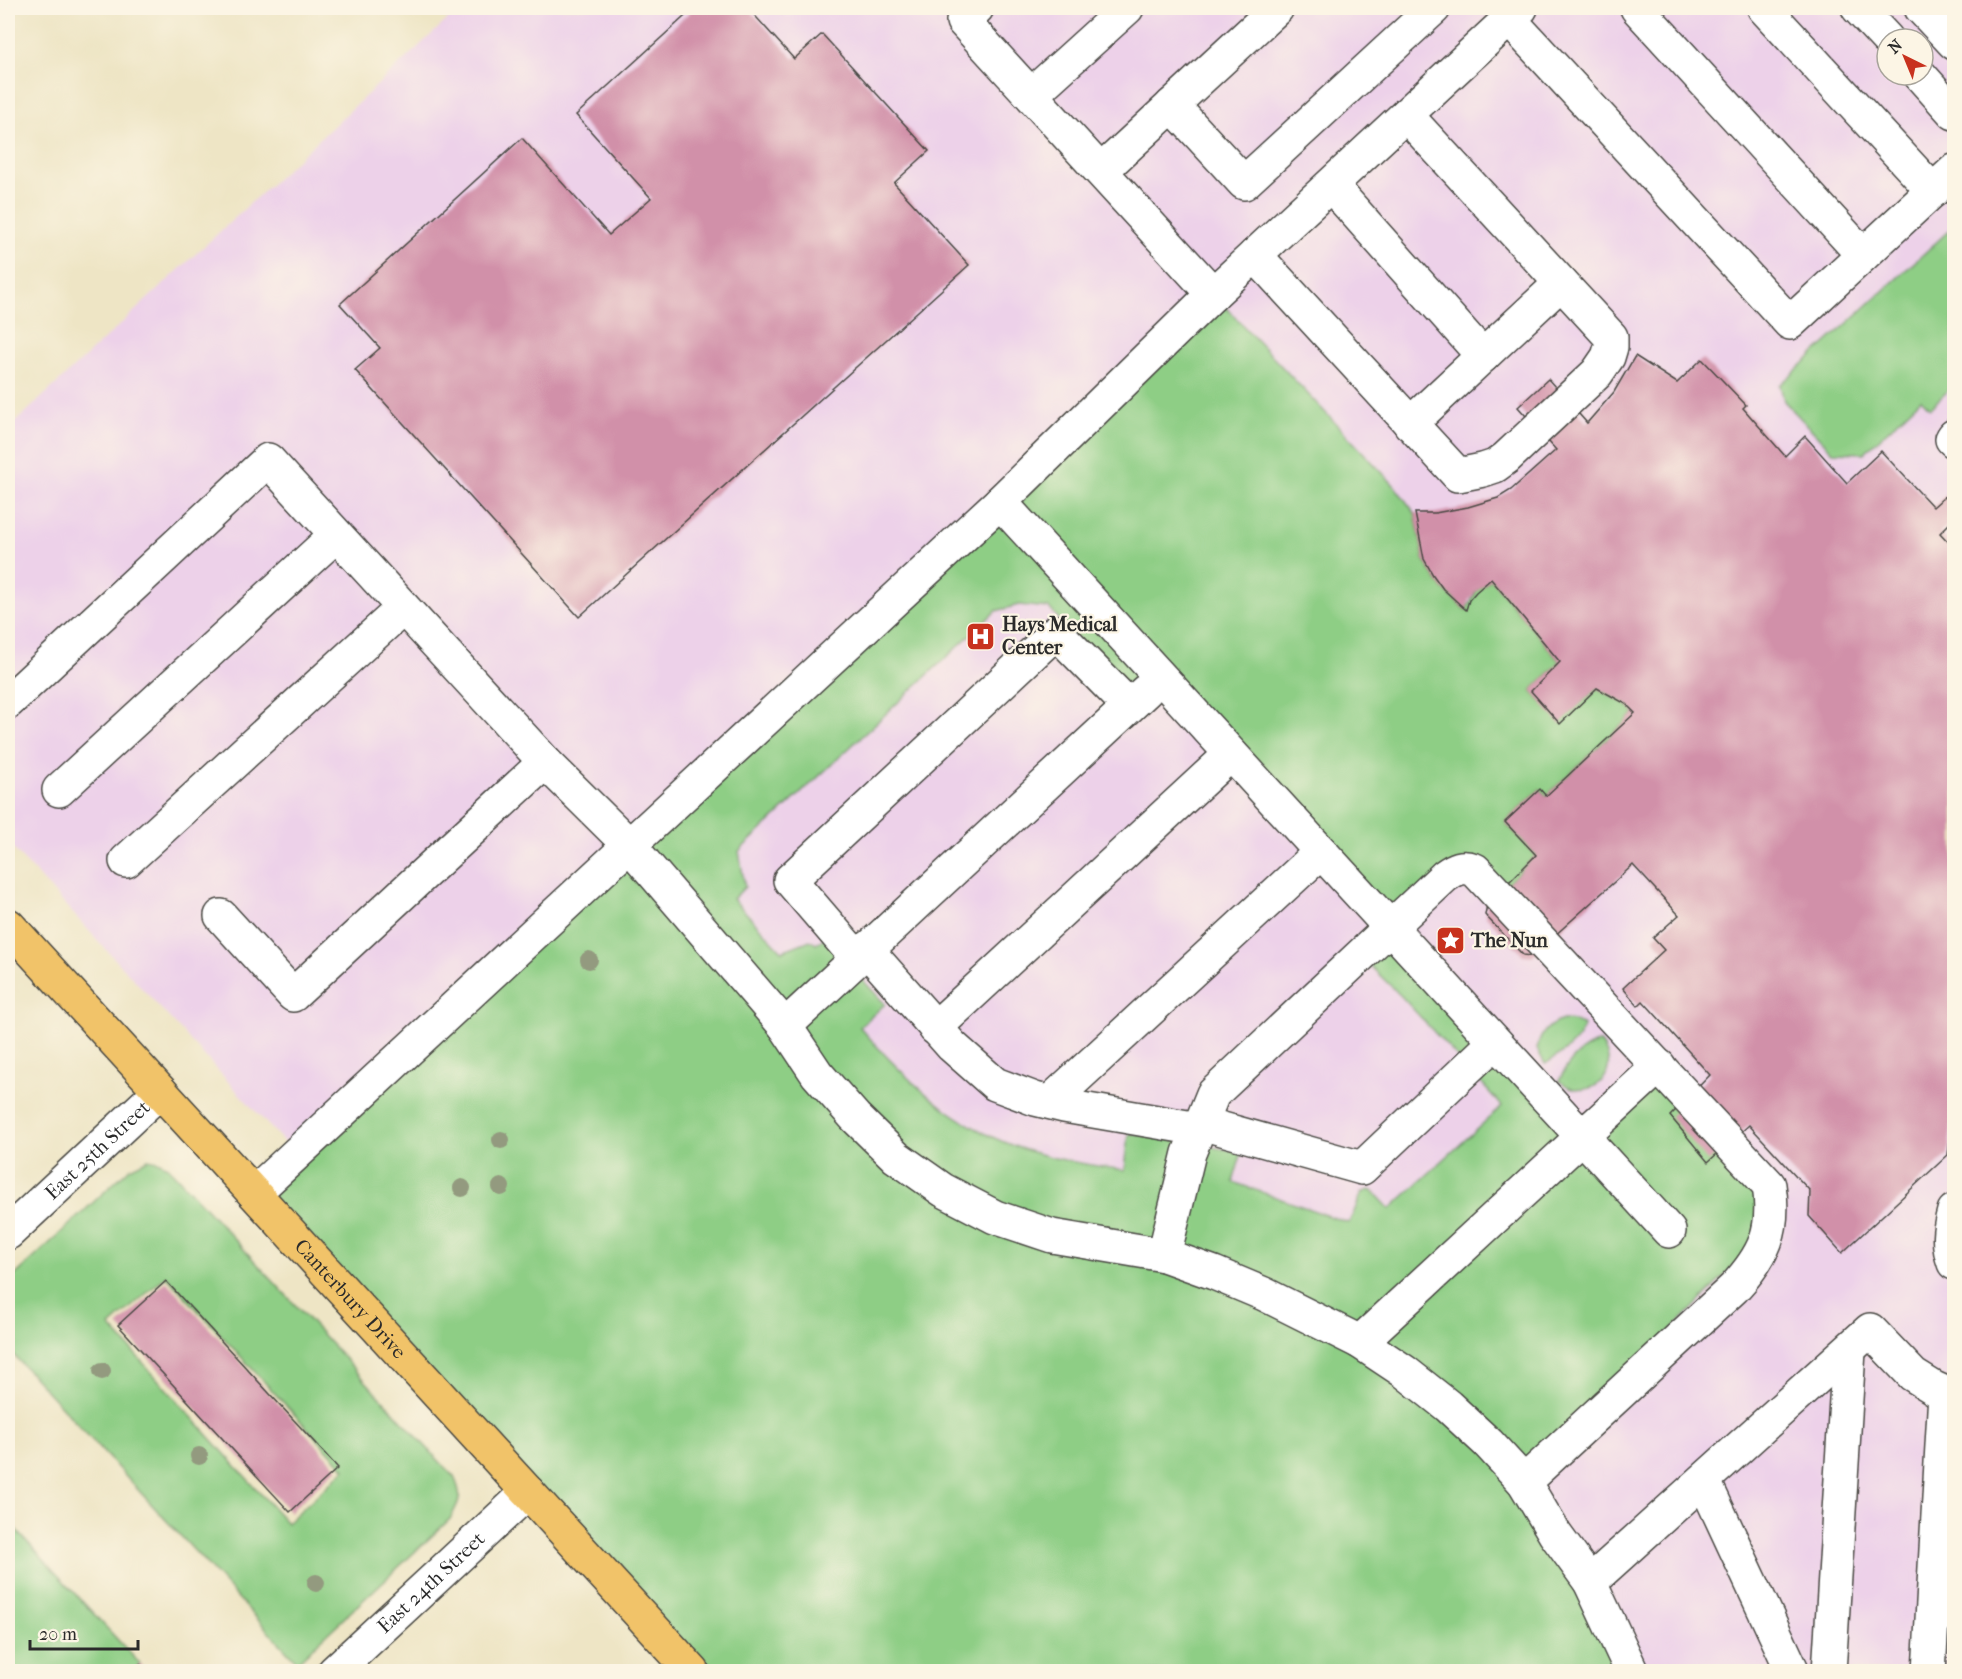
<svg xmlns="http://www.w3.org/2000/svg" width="1962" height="1679" font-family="'IM FELL French Canon',serif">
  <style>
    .built { fill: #edd1e9; fill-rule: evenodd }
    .green { fill: #8ece85; stroke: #5c7c58; stroke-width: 1.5; fill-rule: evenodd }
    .building { fill: #d190a9 }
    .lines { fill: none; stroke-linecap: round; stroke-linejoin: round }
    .minor-casing { stroke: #484742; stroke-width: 36 }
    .major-casing { stroke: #484742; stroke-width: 36 }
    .minor { stroke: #fff; stroke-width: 33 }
    .major { stroke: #f1c369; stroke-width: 33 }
    .tree { fill: #939a7f }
    .labels { text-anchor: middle; stroke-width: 4.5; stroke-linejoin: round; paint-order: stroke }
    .poi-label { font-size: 20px; font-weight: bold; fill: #2b2b2b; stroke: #fcf5e5; text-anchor: start }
    .street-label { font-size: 20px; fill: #2b2b2b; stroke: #fcf5e5 }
  </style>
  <rect width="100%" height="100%" fill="#fcf5e5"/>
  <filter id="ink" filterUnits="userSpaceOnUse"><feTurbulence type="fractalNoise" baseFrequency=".0167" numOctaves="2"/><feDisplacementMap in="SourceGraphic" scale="12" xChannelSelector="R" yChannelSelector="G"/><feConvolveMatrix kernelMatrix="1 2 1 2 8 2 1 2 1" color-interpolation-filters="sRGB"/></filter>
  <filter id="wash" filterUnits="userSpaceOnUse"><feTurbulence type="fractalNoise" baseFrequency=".008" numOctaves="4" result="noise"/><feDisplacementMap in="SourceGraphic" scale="24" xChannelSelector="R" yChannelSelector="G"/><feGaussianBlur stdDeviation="1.35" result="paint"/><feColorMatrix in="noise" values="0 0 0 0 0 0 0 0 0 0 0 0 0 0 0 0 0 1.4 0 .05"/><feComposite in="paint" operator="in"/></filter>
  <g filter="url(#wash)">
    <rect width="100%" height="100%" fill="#eee5c5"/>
    <!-- built -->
    <path class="built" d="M460 8H1954V1671H772L8 843V429ZM1887 39H1923V75H1887Z"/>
    <!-- green -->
    <g class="green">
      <polygon points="1954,226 1954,385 1930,408 1921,399 1864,453 1833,452 1784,401 1780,385"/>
      <path d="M1213 294 1394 485 1415 513 1424 559 1433 575 1443 589 1466 610 1476 592 1491 579 1560 662 1531 691 1560 723 1597 688 1626 704 1635 713 1546 796 1540 789 1505 822 1536 855 1498 893 1479 874 1391 927 1582 1137 1659 1066 1769 1185V1230L1524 1482 1632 1671 693 1672 254 1193ZM1019 605 1049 608 1134 702 1161 677 1390 928 1360 956 1401 996 1502 1106 1390 1209 1373 1191 1368 1190 1362 1193 1349 1223 1233 1182 1242 1152 1129 1133 1125 1170C1088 1165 1050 1159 1014 1146 951 1123 903 1077 860 1027L885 1004 824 938 816 944 810 940 782 951 733 899 745 887 739 851 996 611Z"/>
      <path d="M1563 1020 1573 1021 1584 1026C1578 1044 1561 1054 1545 1064L1537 1049C1540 1034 1548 1024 1563 1020Z"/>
      <path d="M1600 1042C1615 1059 1610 1086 1585 1089 1576 1091 1566 1086 1559 1081 1567 1063 1581 1048 1600 1042Z"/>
      <path d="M148 1159 158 1161 167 1166 454 1477C463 1496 460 1501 450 1519L297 1662 8 1349V1282L130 1168ZM166 1276 345 1469 287 1523 110 1326Z"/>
      <polygon points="8,1521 140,1664 132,1671 8,1671"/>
    </g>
    <g id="blocks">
      <!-- building -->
      <g class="building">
        <polygon points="694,8 748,8 794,59 822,34 929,151 894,183 969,265 579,617 355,370 380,348 340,304 522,138 609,235 651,198 576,115"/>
        <polygon points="1635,356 1677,383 1702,359 1746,405 1743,408 1785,456 1805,436 1847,483 1881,451 1933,507 1952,490 1954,492 1954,519 1940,533 1954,548 1954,1107 1948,1155 1842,1253 1809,1216 1810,1191 1749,1125 1708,1162 1670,1116 1710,1075 1643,1001 1638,1006 1623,988 1664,950 1653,938 1679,915 1633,865 1532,956 1523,955 1485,915 1487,904 1536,855 1505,822 1540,789 1546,796 1635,713 1626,704 1597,688 1560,724 1531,691 1560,662 1491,579 1476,592 1469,600 1466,610 1443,589 1433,575 1424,559 1415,513 1435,513 1468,507 1498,498 1511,490 1556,450 1518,407 1548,379 1587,423 1614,392"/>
        <polygon points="166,1281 338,1468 290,1512 118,1325"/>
        <polygon points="140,1664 147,1672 132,1672"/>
      </g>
    </g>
  </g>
  <g filter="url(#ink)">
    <use href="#blocks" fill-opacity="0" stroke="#484742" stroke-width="1.5"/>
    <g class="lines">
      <defs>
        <g id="minor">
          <polyline points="977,8 963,21 1213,294"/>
          <polyline points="1637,8 1863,255"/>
          <polyline points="1764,8 1933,191"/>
          <polyline points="1858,8 1887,39"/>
          <polyline points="1921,8 1954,43"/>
          <polyline points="1509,19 1790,323 1954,171"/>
          <polyline points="1920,75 1954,113"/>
          <polyline points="1031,95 1127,8"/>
          <polyline points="1172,105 1244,183 1434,8"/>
          <polyline points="1101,171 1277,8"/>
          <polyline points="1331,185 1483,356"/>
          <polyline points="1255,255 1458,475 1483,470 1495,466 1506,458 1597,373 1608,357 1611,347 1611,337 1406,115"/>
          <polyline points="1410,424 1561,283"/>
          <polyline points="1954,436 1952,439 1954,441"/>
          <polyline points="1000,502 1669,1231"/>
          <polyline points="8,702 268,460 545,762 630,846 785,1026 817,1074 855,1117 896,1157 943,1190 995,1217 1052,1236 1164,1255 1214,1273 1264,1294 1360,1342 1405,1372 1448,1406 1488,1443 1524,1482 1555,1534 1590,1582 1632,1672"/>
          <polyline points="59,790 336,535"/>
          <polyline points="126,861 403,608"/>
          <polyline points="221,916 293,995 545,762"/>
          <polyline points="866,949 952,1046 995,1084 1035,1099 1064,1106 1199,1129"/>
          <polyline points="857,958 790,880 1056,632 1129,706"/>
          <polyline points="785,1026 1146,691"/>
          <polyline points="935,1028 1231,754"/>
          <polyline points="1050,1102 1321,852"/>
          <polyline points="1201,1123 1362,1168 1495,1042"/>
          <polyline points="254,1193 1000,502 1213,294 1521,8"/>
          <path d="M1954 1211C1949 1229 1947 1244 1954 1263"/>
          <path id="s1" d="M8 1233 160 1091"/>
          <path d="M1164 1255 1189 1153 1213 1094 1445 876C1455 869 1462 865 1475 870L1769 1185C1776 1231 1764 1255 1734 1288L1524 1482"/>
          <polyline points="1360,1342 1659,1066"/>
          <polyline points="1704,1481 1793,1672"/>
          <polyline points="1590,1582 1870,1330 1913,1375 1934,1388 1954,1397"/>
          <path id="s2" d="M334 1672 528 1492"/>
          <polyline points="1829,1672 1849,1351"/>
          <polyline points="1929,1672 1945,1393"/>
        </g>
        <g id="major">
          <path id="s3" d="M8 925 693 1672"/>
        </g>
      </defs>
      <!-- minor casing -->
      <use href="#minor" class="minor-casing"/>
      <!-- major casing -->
      <use href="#major" class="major-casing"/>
      <!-- minor -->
      <use href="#minor" class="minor"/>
      <!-- major -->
      <use href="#major" class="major"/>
    </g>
    <!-- trees -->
    <g class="tree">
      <circle cx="589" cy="960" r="9"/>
      <circle cx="501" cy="1140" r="9"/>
      <circle cx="501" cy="1187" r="9"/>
      <circle cx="462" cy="1188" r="9"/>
      <circle cx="102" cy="1371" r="9"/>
      <circle cx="199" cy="1456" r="9"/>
      <circle cx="316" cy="1583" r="9"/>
    </g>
  </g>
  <!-- icons -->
  <defs>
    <symbol id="hospital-square" viewBox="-11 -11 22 22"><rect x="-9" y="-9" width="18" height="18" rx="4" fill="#c8321e" stroke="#fcf5e5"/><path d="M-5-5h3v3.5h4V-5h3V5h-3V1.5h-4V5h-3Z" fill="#fff"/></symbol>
    <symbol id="sight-square" viewBox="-11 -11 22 22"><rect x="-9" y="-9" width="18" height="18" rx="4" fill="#c8321e" stroke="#fcf5e5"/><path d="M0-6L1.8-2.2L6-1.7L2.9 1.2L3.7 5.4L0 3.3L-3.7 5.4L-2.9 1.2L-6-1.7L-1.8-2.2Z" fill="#fff"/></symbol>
  </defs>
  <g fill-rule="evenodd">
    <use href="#hospital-square" x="964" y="620" width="33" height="33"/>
    <use href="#sight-square" x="1434" y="924" width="33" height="33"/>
  </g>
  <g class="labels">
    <!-- poi labels -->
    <g class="poi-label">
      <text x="1002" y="631">Hays Medical<tspan x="1002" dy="23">Center</tspan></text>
      <text x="1471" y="947">The Nun</text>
    </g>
    <!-- street labels -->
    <g class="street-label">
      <text dy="7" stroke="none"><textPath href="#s1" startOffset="122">East 25th Street</textPath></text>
      <text dy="7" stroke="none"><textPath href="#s3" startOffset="507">Canterbury Drive</textPath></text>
      <text dy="7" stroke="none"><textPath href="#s2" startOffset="132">East 24th Street</textPath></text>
    </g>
  </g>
  <!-- margin -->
  <rect width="1962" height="1679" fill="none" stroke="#fcf5e5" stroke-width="30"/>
  <!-- north arrow -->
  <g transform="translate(1905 57) rotate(317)"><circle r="28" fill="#fcf5e5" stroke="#a8a49b" stroke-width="1.5"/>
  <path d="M0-4.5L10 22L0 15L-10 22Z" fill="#c8321e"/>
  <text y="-9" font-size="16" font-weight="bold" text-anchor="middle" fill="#2b2b2b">N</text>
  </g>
  <!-- scale -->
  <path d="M30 1640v9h108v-9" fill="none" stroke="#2b2b2b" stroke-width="3"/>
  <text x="39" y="1640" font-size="18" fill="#2b2b2b" stroke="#fcf5e5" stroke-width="4.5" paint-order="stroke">20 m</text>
</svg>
